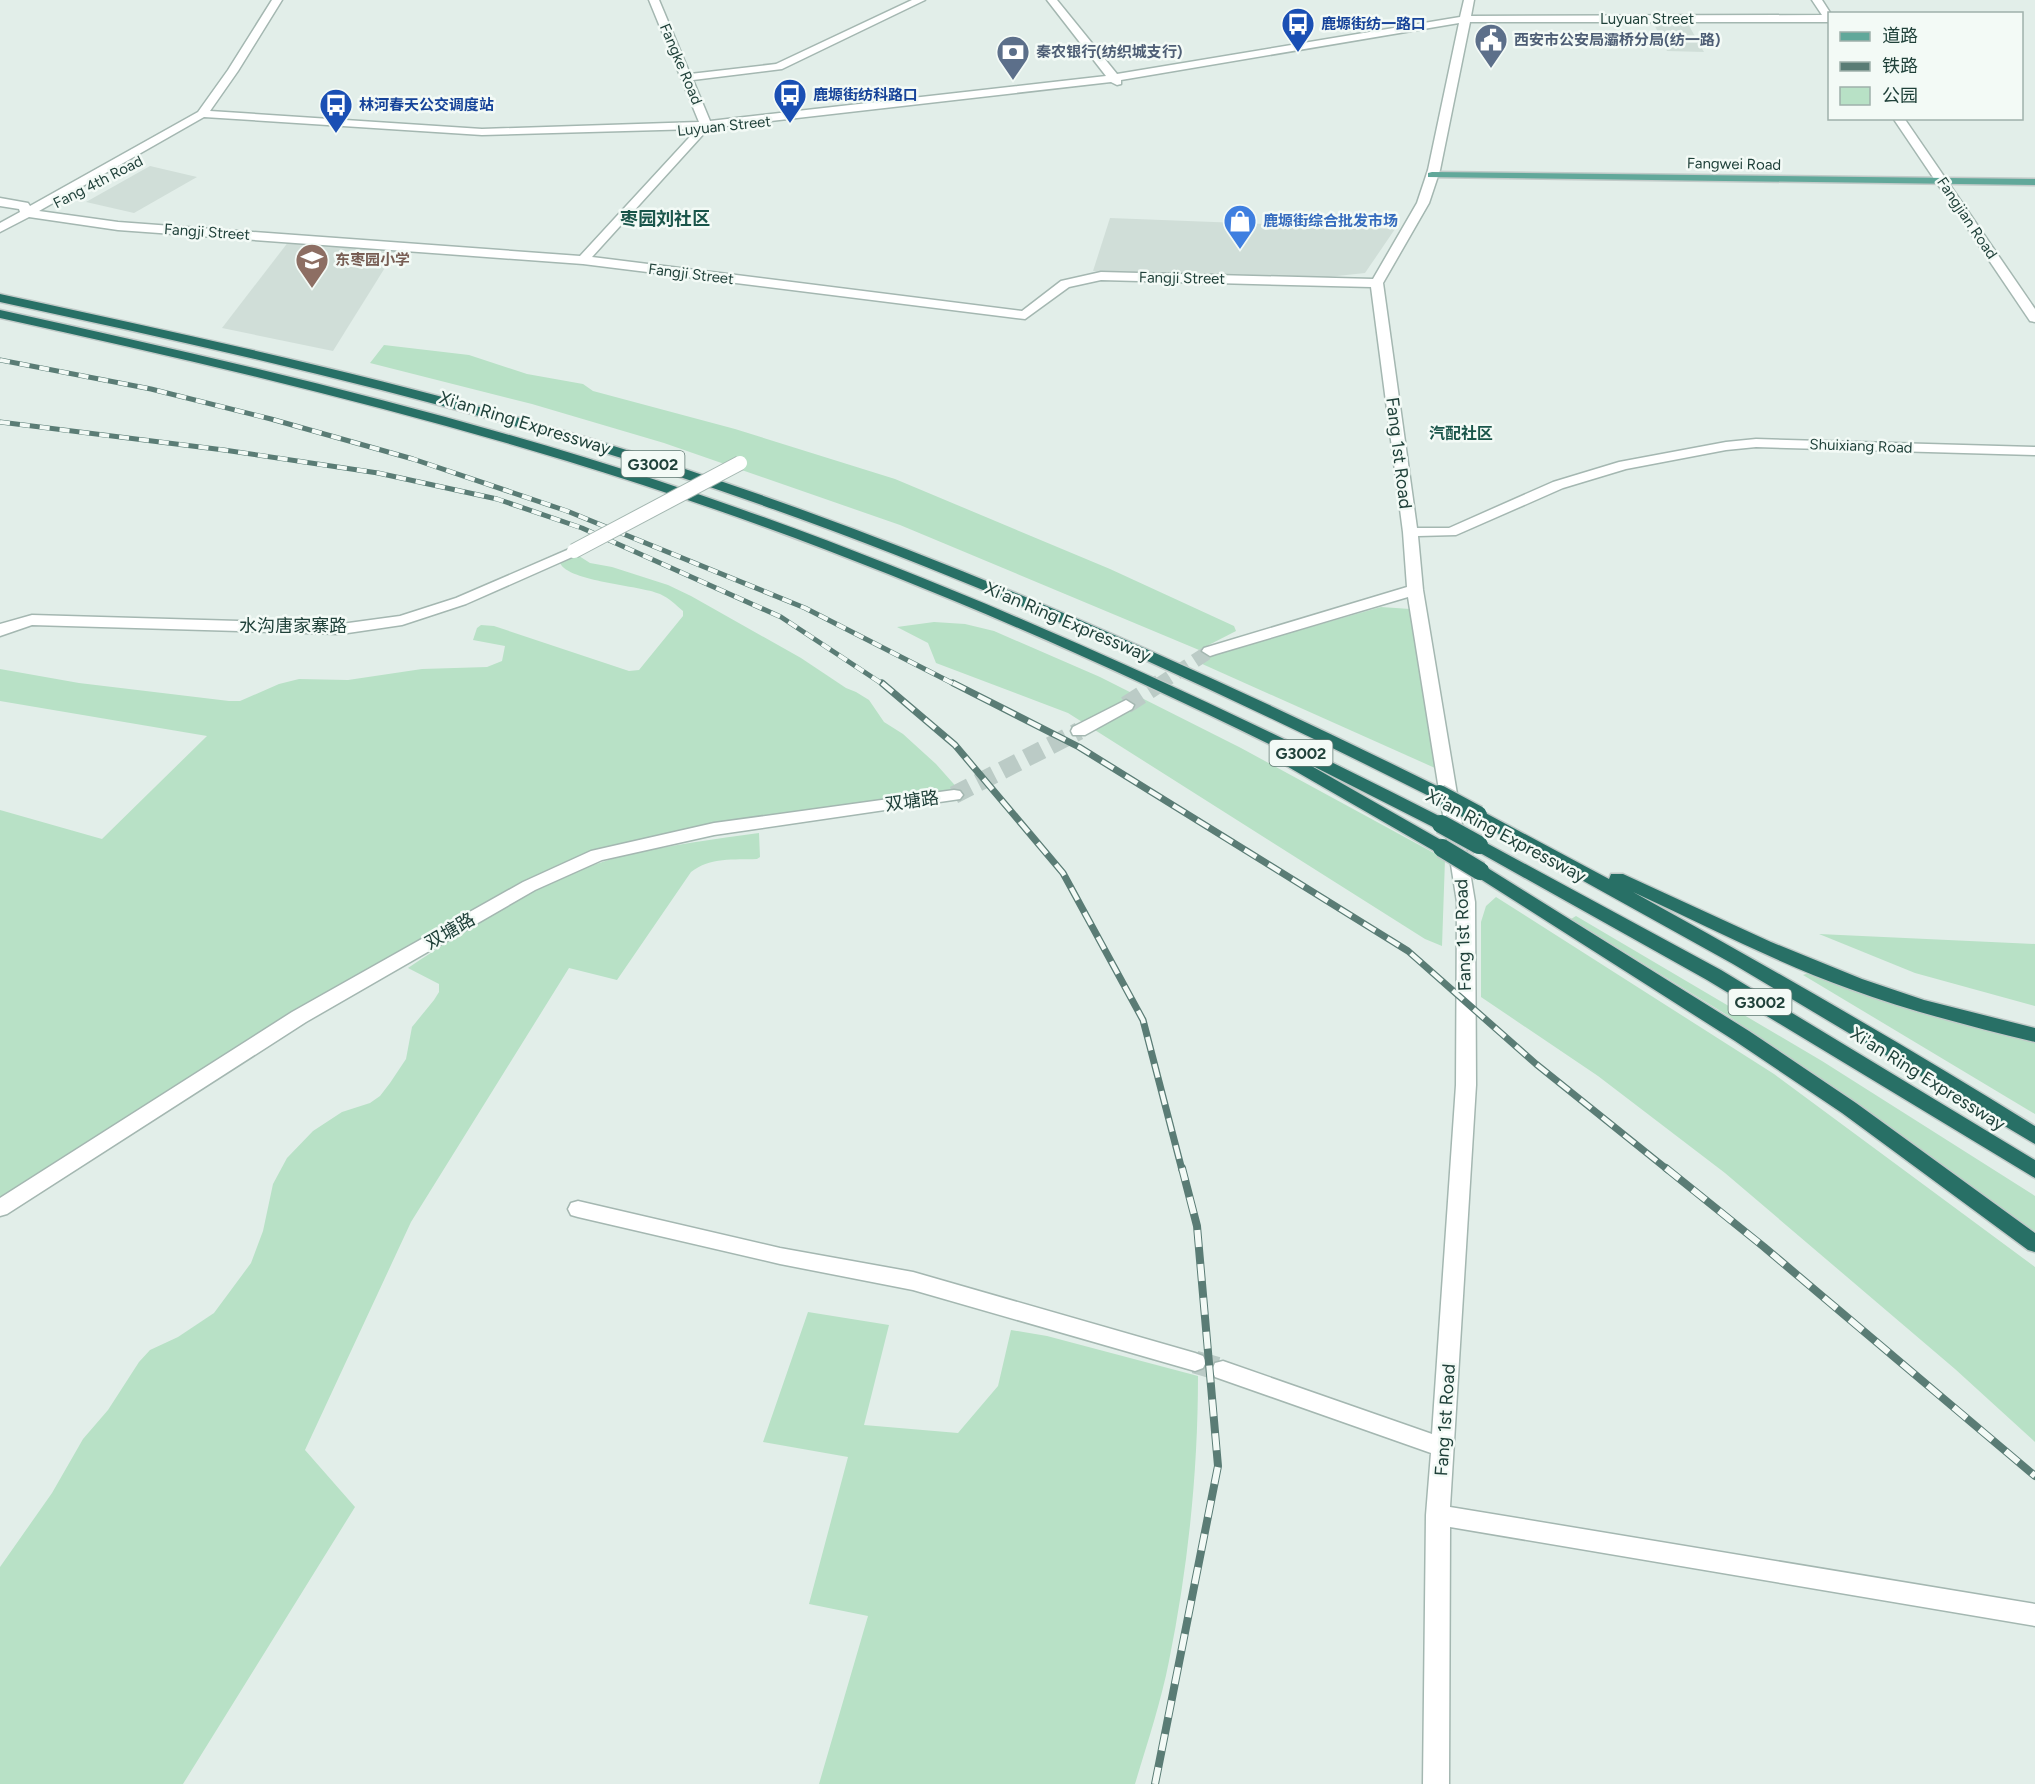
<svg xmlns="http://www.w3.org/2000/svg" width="2035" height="1784" font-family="Figtree,'Noto Sans SC',sans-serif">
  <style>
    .built { fill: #d0ded8 }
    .green { fill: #b8e1c6 }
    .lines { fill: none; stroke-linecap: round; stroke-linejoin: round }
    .minor-tunnel-far2 { stroke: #bbcbc6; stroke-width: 14; stroke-dasharray: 14 8; stroke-linecap: butt }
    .minor-tunnel-far1 { stroke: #bbcbc6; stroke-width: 18; stroke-dasharray: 18 9; stroke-linecap: butt }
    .minor-tunnel { stroke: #bbcbc6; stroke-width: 23; stroke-dasharray: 23 11; stroke-linecap: butt }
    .minor-casing { stroke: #a4b7b1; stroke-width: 3 }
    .major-casing { stroke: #c1cac8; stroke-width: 3 }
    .highway-casing { stroke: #c1cac8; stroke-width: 3 }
    .minor { fill: #fff; fill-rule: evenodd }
    .major { fill: #61a89a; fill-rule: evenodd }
    .highway { fill: #287066; fill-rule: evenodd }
    .rail-far2-casing { stroke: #5a7c75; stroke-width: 5 }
    .rail-far1-casing { stroke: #5a7c75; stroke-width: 7 }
    .rail-casing { stroke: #5a7c75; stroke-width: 8 }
    .rail-far2 { stroke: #f3faf6; stroke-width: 4; stroke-dasharray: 10; stroke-linecap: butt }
    .rail-far1 { stroke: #f3faf6; stroke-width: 4.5; stroke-dasharray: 14; stroke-linecap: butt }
    .rail { stroke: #f3faf6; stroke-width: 6; stroke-dasharray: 17; stroke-linecap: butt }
    .minor-bridge-casing { stroke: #a4b7b1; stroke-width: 16; stroke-linecap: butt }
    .highway-bridge-casing { stroke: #c1cac8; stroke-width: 21; stroke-linecap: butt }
    .minor-bridge { stroke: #fff; stroke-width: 14 }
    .highway-bridge { stroke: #287066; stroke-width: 18 }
    .labels { text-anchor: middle; stroke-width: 5; stroke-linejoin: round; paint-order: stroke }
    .far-street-label { font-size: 15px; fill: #20413a; stroke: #f3faf6 }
    .far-transit-label { font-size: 15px; font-weight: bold; fill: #164399; stroke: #f3faf6; text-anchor: start }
    .far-service-label { font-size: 15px; font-weight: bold; fill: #4e5e75; stroke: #f3faf6; text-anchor: start }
    .far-shop-label { font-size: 15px; font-weight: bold; fill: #366cbe; stroke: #f3faf6; text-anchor: start }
    .far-education-label { font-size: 15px; font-weight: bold; fill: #785e54; stroke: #f3faf6; text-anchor: start }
    .far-neighbourhood-label { font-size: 16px; font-weight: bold; fill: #19554a; stroke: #f3faf6 }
    .shield { fill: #f3faf6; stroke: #5f7872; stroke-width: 1.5 }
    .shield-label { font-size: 16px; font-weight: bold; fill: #20413a }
    .far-quarter-label { font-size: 18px; font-weight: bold; fill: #19554a; stroke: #f3faf6 }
    .street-label { font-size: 18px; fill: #20413a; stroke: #f3faf6 }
  </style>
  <rect width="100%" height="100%" fill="#e2eee9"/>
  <!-- built -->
  <g class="built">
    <polygon points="1654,24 1688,24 1704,52 1667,51"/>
    <polygon points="150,166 197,177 134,213 86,202"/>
    <polygon points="1110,218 1395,229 1365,273 1328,277 1093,271"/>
    <polygon points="289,241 396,250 333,351 222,328"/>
  </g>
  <!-- green -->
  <g class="green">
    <polygon points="384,345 469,355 527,374 583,384 593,391 735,429 895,479 1110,569 1234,626 1236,631 1199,650 900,525 664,443 532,404 370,363"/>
    <path d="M579 556 590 563 612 567 668 585 691 596 801 658 846 688 856 692 869 700 884 722 903 734 936 764 960 791 926 802 660 835C534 860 431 935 324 1001 216 1069 108 1136 0 1203V810L102 839 207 736 0 701V669L79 683 229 701H240L279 684 299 679 348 680 422 669 487 667 502 661 505 646 473 640 477 628 481 625 494 626 629 671 639 670 683 616V611C676 605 669 598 660 594 639 585 569 582 560 563L564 558Z"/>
    <polygon points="1381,607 1410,609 1435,768 1200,663 1209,656"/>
    <polygon points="934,622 965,624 994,631 1100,677 1241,748 1445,859 1442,946 1425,939 1068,713 936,663 928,643 897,627"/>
    <path d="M759 833 760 857 757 859C734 860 710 857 691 872L617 980 569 968 411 1222 305 1450 355 1507 183 1784H0V1567L52 1493 83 1439 108 1410 139 1362 150 1350 178 1337 214 1313 251 1263 263 1231 273 1184 287 1158 313 1131 342 1112 370 1103 380 1096 390 1083 406 1059 412 1027 434 1000 439 992V984L408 968C475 924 548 874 627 855 670 845 715 839 759 833Z"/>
    <polygon points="1496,897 1774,1074 2035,1267 2035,1442 1955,1369 1725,1173 1598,1076 1481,997 1481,922 1486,906"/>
    <polygon points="1576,916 1822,1061 2035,1196 2035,1234 1919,1148 1727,1015 1571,919"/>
    <polygon points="1819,934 2035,944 2035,1006 1915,973"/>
    <path d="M1811 972C1884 1001 1958 1025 2035 1042V1114L1803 975Z"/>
    <path d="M808 1312 889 1325 864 1425 958 1433 998 1386 1011 1330 1047 1336 1198 1376C1198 1472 1188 1567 1169 1661 1161 1702 1147 1744 1135 1784H819L868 1616 809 1604 848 1457 763 1442Z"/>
  </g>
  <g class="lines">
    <!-- minor-tunnel-far2 -->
    <polyline class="minor-tunnel-far2" points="1158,685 1210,651"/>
    <!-- minor-tunnel-far1 -->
    <g class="minor-tunnel-far1">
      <polyline points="1126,705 1160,683"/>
      <polyline points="954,795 1079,731"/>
    </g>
    <!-- minor-tunnel -->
    <polyline class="minor-tunnel" points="1195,1362 1223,1370"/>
    <defs>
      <g id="minor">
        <path d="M272 0H282L238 71 210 111 482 129 699 122 649 0H659L690 74 776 64 912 0H925L782 69 693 80 710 121 1106 76 1047 0H1057L1117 74 1460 17 1464 0H1474L1471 16 1822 15 1812 0H1822L1831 14 1830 22H1470L1440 170 1429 203 1383 283 1417 528H1449L1553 482 1619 462 1726 442 1756 439 2035 447V455L1756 447 1726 450 1626 469 1563 488 1456 535 1418 536 1423 590 1475 902 1476 1085 1450 1507 2035 1604V1626L1450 1527 1449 1784H1423L1426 1515 1431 1453 1215 1377 1212 1370 1215 1363 1223 1361 1432 1434 1456 1085 1457 902 1408 597 1216 654 1210 656 1202 651 1204 648 1407 587 1403 532 1371 287 1101 280 1069 287 1025 319 583 264 118 230 29 217 0 232V223L20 212 19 209 0 206V198L28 203 30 206 198 112 228 70ZM1459 23 1428 170 1417 203 1373 279 1101 272 1061 281 1022 311 592 257 709 128 1111 82 1117 85 1121 84V80ZM204 117 482 135 697 129 580 256 118 222 39 211Z"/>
        <polygon points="1893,118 1904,118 2035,309 2035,322 2030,321"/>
        <polygon points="574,547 581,551 579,554 466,604 402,625 341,634 32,625 0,636 0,624 32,615 341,624 400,616 456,598"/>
        <polygon points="1126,700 1134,705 1132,709 1085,735 1073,735 1071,731 1073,727"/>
        <polygon points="954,790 960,791 963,795 960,799 714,835 602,860 535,890 306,1022 7,1214 0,1216 0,1198 292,1012 523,882 591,851 714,823"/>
        <polygon points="578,1201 780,1248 913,1272 1195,1353 1203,1356 1206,1362 1203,1368 1195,1371 913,1290 780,1264 578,1217 571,1215 568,1209 571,1203"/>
      </g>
      <polygon id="major" points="1432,172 2035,179 2035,185 1428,177 1428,173"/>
      <g id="highway">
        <path d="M0 294C198 337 397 380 591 439 885 529 1170 653 1445 790L1448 794 1445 798H1433C1158 659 874 534 579 445 388 387 194 344 0 302Z"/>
        <path d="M0 310C222 359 443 410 659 481 931 571 1192 690 1447 820L1450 824 1447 828H1435L1301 760 1448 844 1451 848 1448 852H1436L1283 764 1281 760 1283 756H1293C1060 640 817 537 567 461 380 404 191 360 0 318Z"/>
        <path d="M1478 809 1609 879 1611 874H1623L1771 942 1862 979 1924 1000 2035 1028V1042C1973 1027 1910 1011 1850 989 1775 962 1705 925 1633 892 1769 967 1903 1044 2035 1126V1144L1733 964 1472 819 1469 815 1472 811Z"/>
        <polygon points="1479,839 1721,970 2035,1160 2035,1178 1707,980 1473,849 1470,845 1473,841"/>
        <polygon points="1480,865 1486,867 1749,1031 1856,1103 2035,1233 2035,1252 2028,1250 1842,1113 1735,1041 1474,875 1471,871 1474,867"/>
      </g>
    </defs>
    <!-- minor casing -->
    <use href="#minor" class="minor-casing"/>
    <!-- major casing -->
    <use href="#major" class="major-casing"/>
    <!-- highway casing -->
    <use href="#highway" class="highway-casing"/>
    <!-- minor -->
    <use href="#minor" class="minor"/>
    <!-- major -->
    <use href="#major" class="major"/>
    <!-- highway -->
    <use href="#highway" class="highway"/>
    <defs>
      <g id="rail-far2">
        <polyline points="0,360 151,389 271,419 413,459 567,511 805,608 956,685"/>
        <polyline points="0,422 224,450 378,473 497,499 582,528 781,617 884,685"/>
      </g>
      <g id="rail-far1">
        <polyline points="882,683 955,745 1063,873 1143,1020 1182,1170"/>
        <polyline points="953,683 1079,747 1408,951 1536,1064 1668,1170"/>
      </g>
      <g id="rail">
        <polyline points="1666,1168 1764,1247 2035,1476"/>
        <polyline points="1155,1784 1218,1466 1197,1226 1182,1168"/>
      </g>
    </defs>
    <!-- rail-far2 casing -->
    <use href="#rail-far2" class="rail-far2-casing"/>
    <!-- rail-far1 casing -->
    <use href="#rail-far1" class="rail-far1-casing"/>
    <!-- rail casing -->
    <use href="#rail" class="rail-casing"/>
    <!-- rail-far2 -->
    <use href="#rail-far2" class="rail-far2"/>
    <!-- rail-far1 -->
    <use href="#rail-far1" class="rail-far1"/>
    <!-- rail -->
    <use href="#rail" class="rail"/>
    <defs>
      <polyline id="minor-bridge" points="574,551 740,463"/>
      <g id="highway-bridge">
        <polyline points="1439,794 1478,815"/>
        <polyline points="1441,824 1479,845"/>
        <polyline points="1442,848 1480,871"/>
      </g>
    </defs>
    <!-- minor-bridge casing -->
    <use href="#minor-bridge" class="minor-bridge-casing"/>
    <!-- highway-bridge casing -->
    <use href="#highway-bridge" class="highway-bridge-casing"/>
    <!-- minor-bridge -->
    <use href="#minor-bridge" class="minor-bridge"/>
    <!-- highway-bridge -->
    <use href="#highway-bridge" class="highway-bridge"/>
  </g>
  <!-- icons -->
  <defs>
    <symbol id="bus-pin" viewBox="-11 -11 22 30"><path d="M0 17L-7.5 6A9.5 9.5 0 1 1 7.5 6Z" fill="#1a4fb4" stroke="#f3faf6"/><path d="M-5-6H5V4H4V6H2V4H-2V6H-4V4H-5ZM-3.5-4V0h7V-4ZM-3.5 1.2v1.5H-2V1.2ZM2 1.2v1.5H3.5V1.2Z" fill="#fff"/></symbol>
    <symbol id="civic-pin" viewBox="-11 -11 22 30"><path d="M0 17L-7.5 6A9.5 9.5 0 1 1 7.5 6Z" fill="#5c6f8a" stroke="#f3faf6"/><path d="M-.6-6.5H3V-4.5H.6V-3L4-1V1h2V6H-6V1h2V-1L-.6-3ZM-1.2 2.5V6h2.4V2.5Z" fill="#fff"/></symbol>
    <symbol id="bank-pin" viewBox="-11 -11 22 30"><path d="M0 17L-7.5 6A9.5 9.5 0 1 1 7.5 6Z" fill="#5c6f8a" stroke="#f3faf6"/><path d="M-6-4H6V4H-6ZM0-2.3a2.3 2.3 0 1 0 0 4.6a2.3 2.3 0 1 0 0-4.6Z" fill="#fff"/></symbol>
    <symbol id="shop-pin" viewBox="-11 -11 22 30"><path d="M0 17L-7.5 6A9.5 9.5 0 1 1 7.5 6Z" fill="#3f7fe0" stroke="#f3faf6"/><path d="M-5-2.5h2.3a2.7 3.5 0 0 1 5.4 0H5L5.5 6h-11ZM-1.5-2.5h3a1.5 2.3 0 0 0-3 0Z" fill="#fff"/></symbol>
    <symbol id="school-pin" viewBox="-11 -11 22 30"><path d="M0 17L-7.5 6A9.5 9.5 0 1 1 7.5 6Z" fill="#8d6e63" stroke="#f3faf6"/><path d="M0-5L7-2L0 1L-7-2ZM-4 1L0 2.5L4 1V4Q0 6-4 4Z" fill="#fff"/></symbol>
  </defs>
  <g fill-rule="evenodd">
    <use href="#bus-pin" x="1279" y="5" width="38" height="52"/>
    <use href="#civic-pin" x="1472" y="21" width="38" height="52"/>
    <use href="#bank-pin" x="994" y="33" width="38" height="52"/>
    <use href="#bus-pin" x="771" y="76" width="38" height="52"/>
    <use href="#bus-pin" x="317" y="86" width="38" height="52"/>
    <use href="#shop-pin" x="1221" y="202" width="38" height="52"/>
    <use href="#school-pin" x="293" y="241" width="38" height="52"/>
  </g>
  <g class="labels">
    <!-- far-street labels -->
    <g class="far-street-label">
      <text x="1647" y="24">Luyuan Street</text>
      <text transform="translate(681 64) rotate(67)" y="5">Fangke Road</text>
      <text transform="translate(724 126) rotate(-6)" y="5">Luyuan Street</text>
      <text transform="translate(1734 164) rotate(1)" y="5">Fangwei Road</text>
      <text transform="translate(98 182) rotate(-27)" y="5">Fang 4th Road</text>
      <text transform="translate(1967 218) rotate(56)" y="5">Fangjian Road</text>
      <text transform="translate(207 232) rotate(4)" y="5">Fangji Street</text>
      <text transform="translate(691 274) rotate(7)" y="5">Fangji Street</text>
      <text transform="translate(1182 278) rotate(1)" y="5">Fangji Street</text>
      <text transform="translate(1861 446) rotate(2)" y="5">Shuixiang Road</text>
    </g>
    <!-- far-transit labels -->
    <g class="far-transit-label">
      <text x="1321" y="29">鹿塬街纺一路口</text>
      <text x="813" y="100">鹿塬街纺科路口</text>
      <text x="359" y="110">林河春天公交调度站</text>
    </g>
    <!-- far-service labels -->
    <g class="far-service-label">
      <text x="1514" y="45">西安市公安局灞桥分局(纺一路)</text>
      <text x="1036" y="57">秦农银行(纺织城支行)</text>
    </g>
    <!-- far-shop labels -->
    <g class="far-shop-label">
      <text x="1263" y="226">鹿塬街综合批发市场</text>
    </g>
    <!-- far-education labels -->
    <g class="far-education-label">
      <text x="335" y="265">东枣园小学</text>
    </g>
    <!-- far-neighbourhood labels -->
    <g class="far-neighbourhood-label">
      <text x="1461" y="439">汽配社区</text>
    </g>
    <!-- shield labels -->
    <g class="shield">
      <rect x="621.5" y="451" width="63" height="26" rx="4.5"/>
      <rect x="1269.5" y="740" width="63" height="26" rx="4.5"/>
      <rect x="1728.5" y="989" width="63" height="26" rx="4.5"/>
    </g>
    <g class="shield-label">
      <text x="653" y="470">G3002</text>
      <text x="1301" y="759">G3002</text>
      <text x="1760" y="1008">G3002</text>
    </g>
    <!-- far-quarter labels -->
    <g class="far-quarter-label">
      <text x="665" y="225">枣园刘社区</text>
    </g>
    <!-- street labels -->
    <g class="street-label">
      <text transform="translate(525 423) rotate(17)" y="6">Xi'an Ring Expressway</text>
      <text transform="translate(1399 453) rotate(83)" y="6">Fang 1st Road</text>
      <text transform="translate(1068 622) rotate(23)" y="6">Xi'an Ring Expressway</text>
      <text x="293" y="632">水沟唐家寨路</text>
      <text transform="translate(912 801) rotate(-8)" y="6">双塘路</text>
      <text transform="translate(1506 836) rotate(28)" y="6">Xi'an Ring Expressway</text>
      <text transform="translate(450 931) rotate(-30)" y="6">双塘路</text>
      <text transform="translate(1463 935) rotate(-92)" y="6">Fang 1st Road</text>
      <text transform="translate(1928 1079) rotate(32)" y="6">Xi'an Ring Expressway</text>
      <text transform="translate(1445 1420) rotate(-86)" y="6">Fang 1st Road</text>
    </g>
  </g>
  <!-- legend -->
  <rect x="1828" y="12" width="195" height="108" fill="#f3faf6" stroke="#9fb0ab" stroke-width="1.5"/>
  <rect x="1840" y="32" width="30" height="9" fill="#61a89a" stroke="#9fb0ab" stroke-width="1.5"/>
  <text x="1882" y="42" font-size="18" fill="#20413a">道路</text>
  <rect x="1840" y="62" width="30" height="9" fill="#5a7c75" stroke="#9fb0ab" stroke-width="1.5"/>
  <text x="1882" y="72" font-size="18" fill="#20413a">铁路</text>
  <rect x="1840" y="87" width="30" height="18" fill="#b8e1c6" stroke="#9fb0ab" stroke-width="1.5"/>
  <text x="1882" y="102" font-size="18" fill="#20413a">公园</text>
</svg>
